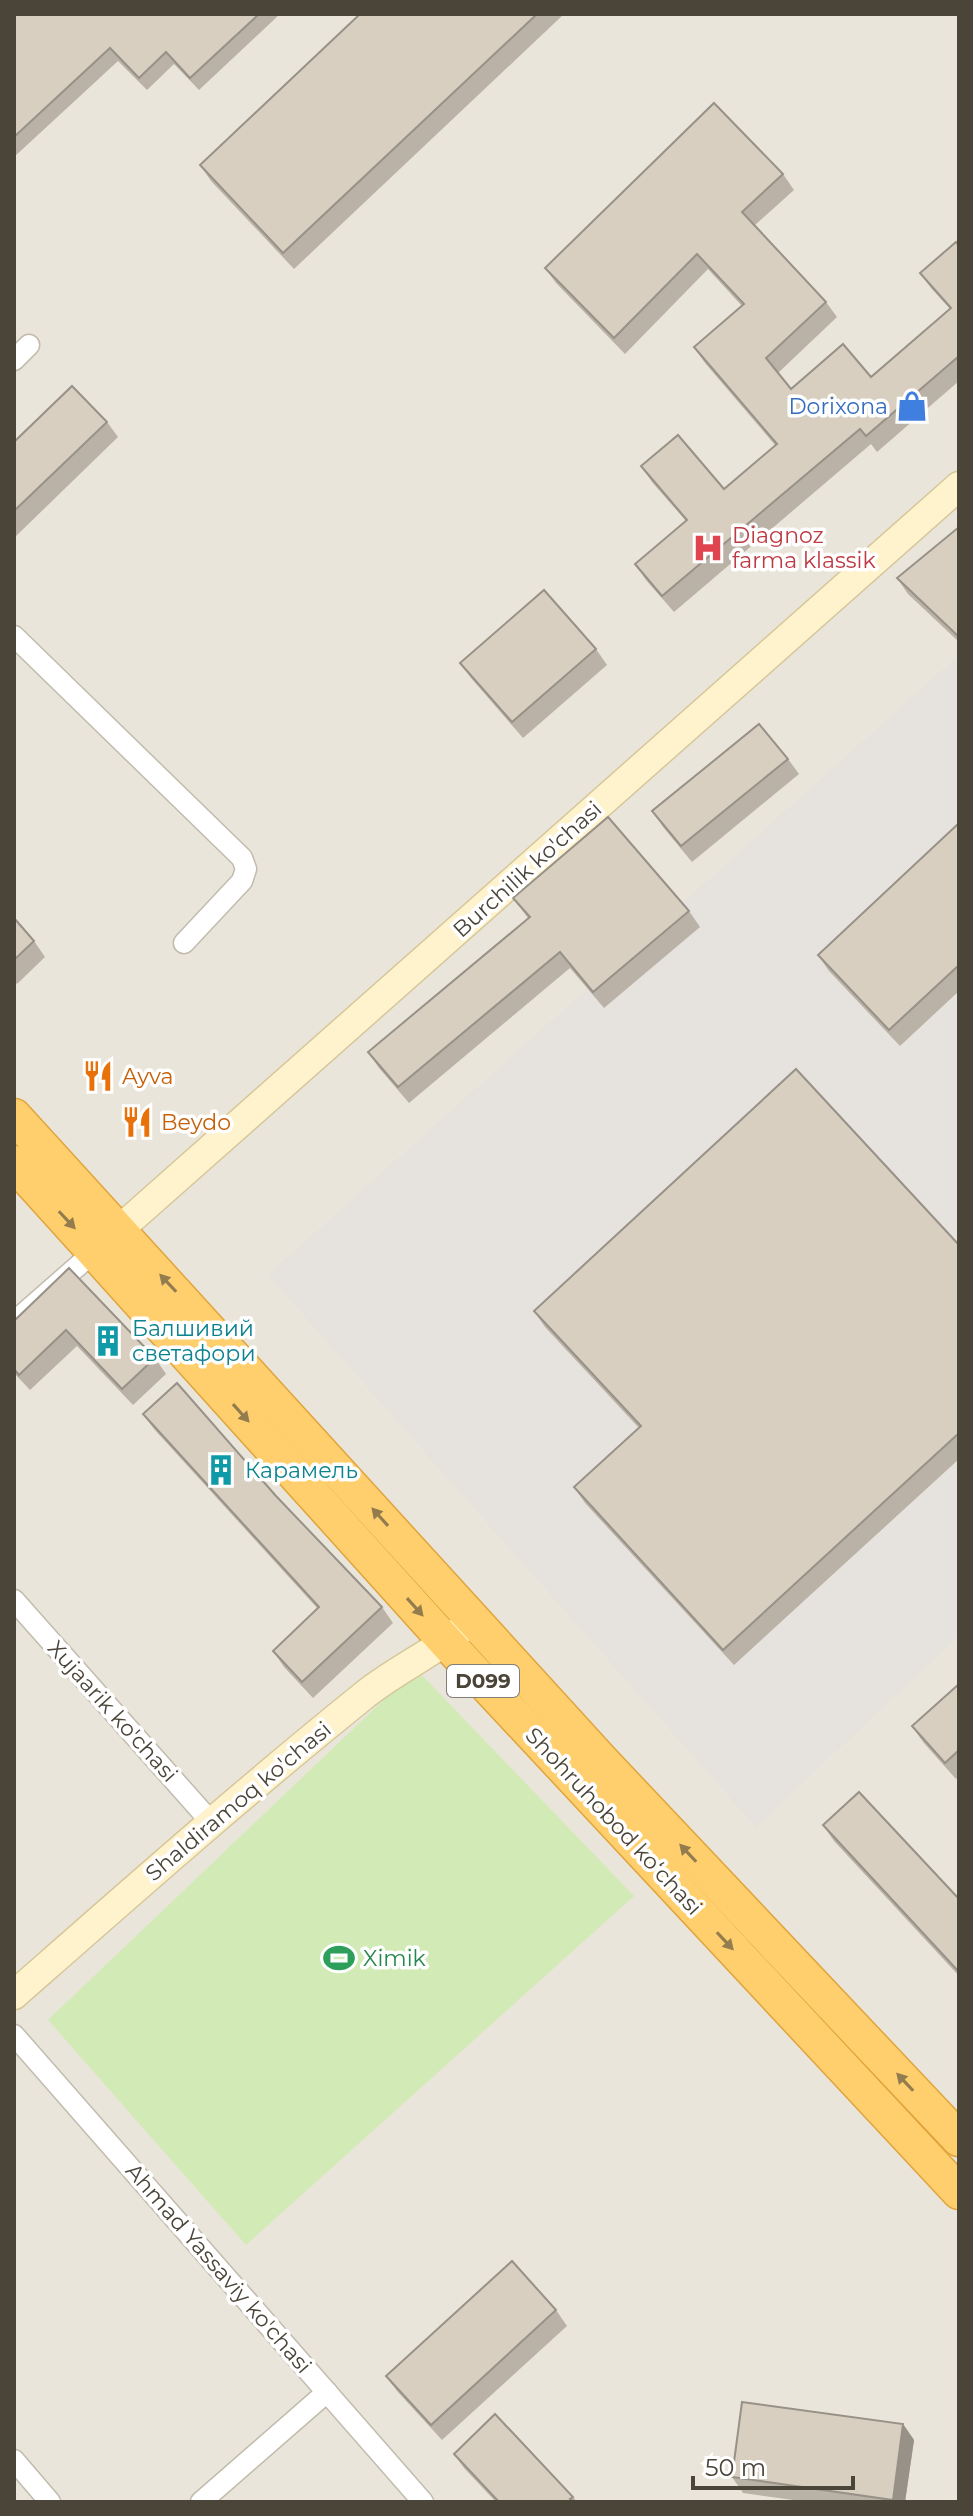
<svg xmlns="http://www.w3.org/2000/svg" width="973" height="2516" font-family="Montserrat,sans-serif">
  <style>
    .residential { fill: #eae5da }
    .industrial { fill: #e6e2dd }
    .green { fill: #d2eab5 }
    .lines { fill: none; stroke-linecap: round; stroke-linejoin: round }
    .street-casing { stroke: #c2bbae; stroke-width: 23 }
    .secondary-casing { stroke: #d6c79b; stroke-width: 31 }
    .highway-casing { stroke: #e0a43c; stroke-width: 37 }
    .street { stroke: #fff; stroke-width: 20 }
    .secondary { stroke: #fff3cd; stroke-width: 28 }
    .highway { stroke: #ffcf6e; stroke-width: 34 }
    .wall { fill: #bab2a6 }
    .shaded-wall { fill: #979187 }
    .building { fill: #d8cfc1; stroke: #979187; stroke-width: 2 }
    .oneway { fill: #937c4e }
    .labels { text-anchor: middle; stroke-width: 7; stroke-linejoin: round; paint-order: stroke }
    .shield { fill: #fff; stroke: #817c74; stroke-width: 2 }
    .shield-label { font-size: 20px; font-weight: bold; fill: #4b4439 }
    .shop-label { font-size: 22px; fill: #366cbe; stroke: #fff; text-anchor: end }
    .health-label { font-size: 22px; fill: #be3a42; stroke: #fff; text-anchor: start }
    .street-label { font-size: 22px; fill: #4b4439; stroke: #fff }
    .food-label { font-size: 22px; fill: #c56008; stroke: #fff; text-anchor: start }
    .culture-label { font-size: 22px; fill: #0d838f; stroke: #fff; text-anchor: start }
    .leisure-label { font-size: 22px; fill: #27864d; stroke: #fff; text-anchor: start }
  </style>
  <rect width="100%" height="100%" fill="#f6f3ec"/>
  <!-- residential -->
  <rect class="residential" x="14" y="14" width="945" height="2488"/>
  <!-- industrial -->
  <polygon class="industrial" points="959,655 959,1636 756,1827 268,1275"/>
  <!-- green -->
  <polygon class="green" points="416,1669 634,1896 246,2245 48,2020"/>
  <g class="lines">
    <defs>
      <g id="street">
        <polyline points="14,360 29,345"/>
        <polyline points="14,636 242,858 246,869 242,881 184,943"/>
        <polyline points="14,1322 95,1251"/>
        <polyline points="14,1600 211,1822"/>
        <polyline points="14,2035 423,2502"/>
        <polyline points="14,2460 50,2502"/>
        <polyline points="201,2502 327,2392"/>
      </g>
      <g id="secondary">
        <polyline points="103,1244 959,486"/>
        <path d="M14 1995C129 1894 243 1793 362 1697 397 1668 438 1652 472 1620"/>
      </g>
      <g id="highway">
        <polyline points="14,1116 602,1761 959,2139"/>
        <polyline points="14,1163 447,1643 959,2192"/>
      </g>
    </defs>
    <!-- street casing -->
    <use href="#street" class="street-casing"/>
    <!-- secondary casing -->
    <use href="#secondary" class="secondary-casing"/>
    <!-- highway casing -->
    <use href="#highway" class="highway-casing"/>
    <!-- street -->
    <use href="#street" class="street"/>
    <!-- secondary -->
    <use href="#secondary" class="secondary"/>
    <!-- highway -->
    <use href="#highway" class="highway"/>
  </g>
  <!-- wall -->
  <g class="wall">
    <polygon points="14,14 280,14 199,90 174,64 147,90 118,61 14,157"/>
    <polygon points="360,14 564,14 294,269 211,181 200,165"/>
    <polygon points="783,174 794,190 755,225 826,302 837,317 778,373 791,389 871,377 950,309 931,288 920,273 959,246 959,381 877,452 871,444 674,612 646,580 635,564 686,521 652,482 641,466 724,489 775,445 705,363 694,347 742,306 708,269 625,354 556,283 545,268"/>
    <polygon points="107,422 118,437 14,538 14,442"/>
    <polygon points="959,527 959,642 908,594 897,578"/>
    <polygon points="596,649 607,665 523,738 471,678 460,663"/>
    <polygon points="788,759 799,774 692,862 663,827 652,811"/>
    <polygon points="959,823 959,991 900,1046 829,971 818,955"/>
    <polygon points="513,898 689,911 700,927 604,1008 570,968 409,1103 379,1068 368,1052 528,918"/>
    <polygon points="14,918 34,941 45,957 17,984 14,981"/>
    <polygon points="959,1245 959,1459 734,1665 585,1503 574,1487 639,1428 545,1327 534,1311"/>
    <polygon points="69,1268 155,1358 166,1374 133,1405 77,1346 30,1390 14,1373 14,1321"/>
    <polygon points="143,1414 276,1496 382,1607 393,1623 313,1698 284,1667 273,1651 318,1609 154,1429"/>
    <polygon points="959,1684 959,1776 956,1779 923,1742 912,1726"/>
    <polygon points="823,1825 959,1899 959,1976 834,1841"/>
    <polygon points="556,2310 567,2326 442,2440 397,2391 386,2376"/>
    <polygon points="903,2424 914,2440 905,2502 808,2502 743,2493 732,2477"/>
    <polygon points="454,2454 573,2497 577,2502 496,2502 464,2468"/>
  </g>
  <!-- shaded-wall -->
  <polygon class="shaded-wall" points="903,2424 914,2440 905,2502 894,2502 893,2500"/>
  <!-- building -->
  <g class="building">
    <polygon points="14,14 259,14 190,78 166,52 139,78 110,48 14,137"/>
    <polygon points="360,14 537,14 283,253 200,165"/>
    <polygon points="714,103 783,174 742,212 826,302 766,358 791,389 843,344 871,377 951,308 920,273 956,242 959,246 959,356 866,436 860,429 662,596 635,564 687,520 641,466 678,435 724,489 777,444 694,347 744,304 697,254 614,338 545,268"/>
    <polygon points="72,386 107,422 14,511 14,442"/>
    <polygon points="959,527 959,637 897,578"/>
    <polygon points="544,590 596,649 512,722 460,663"/>
    <polygon points="759,724 788,759 681,846 652,811"/>
    <polygon points="608,817 689,911 593,992 560,952 398,1087 368,1052 530,917 513,898"/>
    <polygon points="959,823 959,965 889,1030 818,955"/>
    <polygon points="14,918 34,941 14,960"/>
    <polygon points="796,1069 959,1245 959,1433 723,1650 574,1487 641,1426 534,1311"/>
    <polygon points="69,1268 155,1358 122,1389 66,1330 19,1375 14,1369 14,1321"/>
    <polygon points="177,1383 276,1496 382,1607 302,1682 273,1651 319,1607 143,1414"/>
    <polygon points="959,1684 959,1750 945,1763 912,1726"/>
    <polygon points="859,1792 959,1899 959,1972 823,1825"/>
    <polygon points="512,2261 556,2310 431,2425 386,2376"/>
    <polygon points="742,2402 903,2424 893,2500 732,2477"/>
    <polygon points="495,2414 573,2497 570,2499 573,2502 499,2502 454,2454"/>
  </g>
  <!-- one-way arrows -->
  <defs><path id="oneway-solid" d="M-6-.8H1V-3.2L6.5 0L1 3.2V.8H-6Z" transform="scale(2)"/></defs>
  <g class="oneway">
    <use href="#oneway-solid" transform="translate(67 1220) rotate(47)"/>
    <use href="#oneway-solid" transform="translate(168 1283) rotate(-133)"/>
    <use href="#oneway-solid" transform="translate(241 1413) rotate(48)"/>
    <use href="#oneway-solid" transform="translate(380 1517) rotate(-132)"/>
    <use href="#oneway-solid" transform="translate(415 1607) rotate(48)"/>
    <use href="#oneway-solid" transform="translate(688 1853) rotate(-133)"/>
    <use href="#oneway-solid" transform="translate(725 1941) rotate(47)"/>
    <use href="#oneway-solid" transform="translate(905 2082) rotate(-133)"/>
  </g>
  <!-- icons -->
  <defs>
    <symbol id="shop-bare" viewBox="-9 -9 18 18"><path d="M-5-2.5h2.3a2.7 3.5 0 0 1 5.4 0H5L5.5 6h-11ZM-1.5-2.5h3a1.5 2.3 0 0 0-3 0Z" fill="#3f7fe0" stroke="#fff" stroke-width="2.5" paint-order="stroke"/></symbol>
    <symbol id="hospital-bare" viewBox="-9 -9 18 18"><path d="M-5-5h3v3.5h4V-5h3V5h-3V1.5h-4V5h-3Z" fill="#e0444e" stroke="#fff" stroke-width="2.5" paint-order="stroke"/></symbol>
    <symbol id="restaurant-bare" viewBox="-9 -9 18 18"><path d="M-5-6h1v4h1v-4h1v4h1v-4h1v5L-1.5 .5V6h-2V.5L-5-1ZM5-6V6H3V1.5H1.5Q1.5-4 5-6Z" fill="#e8710a" stroke="#fff" stroke-width="2.5" paint-order="stroke"/></symbol>
    <symbol id="building-bare" viewBox="-9 -9 18 18"><path d="M-4-6H4V6H1V3H-1V6H-4ZM-2.5-4.3h1.7v1.8h-1.7ZM.8-4.3h1.7v1.8H.8ZM-2.5-1h1.7V.8h-1.7ZM.8-1h1.7V.8H.8Z" fill="#0f9aa8" stroke="#fff" stroke-width="2.5" paint-order="stroke"/></symbol>
    <symbol id="stadium-bare" viewBox="-9 -9 18 18"><path d="M0-5a6.5 5 0 1 0 0 10a6.5 5 0 1 0 0-10ZM-3.5-1.8h7v3.6h-7Z" fill="#2e9e5b" stroke="#fff" stroke-width="2.5" paint-order="stroke"/></symbol>
  </defs>
  <g fill-rule="evenodd">
    <use href="#shop-bare" x="890" y="384" width="44" height="44"/>
    <use href="#hospital-bare" x="686" y="526" width="44" height="44"/>
    <use href="#restaurant-bare" x="76" y="1054" width="44" height="44"/>
    <use href="#restaurant-bare" x="115" y="1100" width="44" height="44"/>
    <use href="#building-bare" x="86" y="1319" width="44" height="44"/>
    <use href="#building-bare" x="199" y="1448" width="44" height="44"/>
    <use href="#stadium-bare" x="317" y="1936" width="44" height="44"/>
  </g>
  <g class="labels">
    <!-- shield labels -->
    <rect class="shield" x="447" y="1665" width="72" height="32" rx="6"/>
    <g class="shield-label">
      <text x="483" y="1688">D099</text>
    </g>
    <!-- shop labels -->
    <g class="shop-label">
      <text x="888" y="414">Dorixona</text>
    </g>
    <!-- health labels -->
    <g class="health-label">
      <text x="732" y="543">Diagnoz<tspan x="732" dy="25">farma klassik</tspan></text>
    </g>
    <!-- street labels -->
    <g class="street-label">
      <text transform="translate(527 869) rotate(-42)" y="8">Burchilik ko'chasi</text>
      <text transform="translate(113 1711) rotate(48)" y="8">Xujaarik ko'chasi</text>
      <text transform="translate(238 1801) rotate(-40)" y="8">Shaldiramoq ko'chasi</text>
      <text transform="translate(614 1821) rotate(47)" y="8">Shohruhobod koʻchasi</text>
      <text transform="translate(219 2268) rotate(49)" y="8">Ahmad Yassaviy ko'chasi</text>
    </g>
    <!-- food labels -->
    <g class="food-label">
      <text x="122" y="1084">Ayva</text>
      <text x="161" y="1130">Beydo</text>
    </g>
    <!-- culture labels -->
    <g class="culture-label">
      <text x="132" y="1336">Балшивий<tspan x="132" dy="25">светафори</tspan></text>
      <text x="245" y="1478">Карамель</text>
    </g>
    <!-- leisure labels -->
    <g class="leisure-label">
      <text x="363" y="1966">Ximik</text>
    </g>
  </g>
  <!-- border -->
  <rect width="973" height="2516" fill="none" stroke="#4b4439" stroke-width="32"/>
  <!-- scale -->
  <path d="M693 2476v12h160v-12" fill="none" stroke="#4b4439" stroke-width="4"/>
  <text x="705" y="2476" font-size="24" fill="#4b4439" stroke="#ffffff" stroke-width="6" paint-order="stroke">50 m</text>
</svg>
